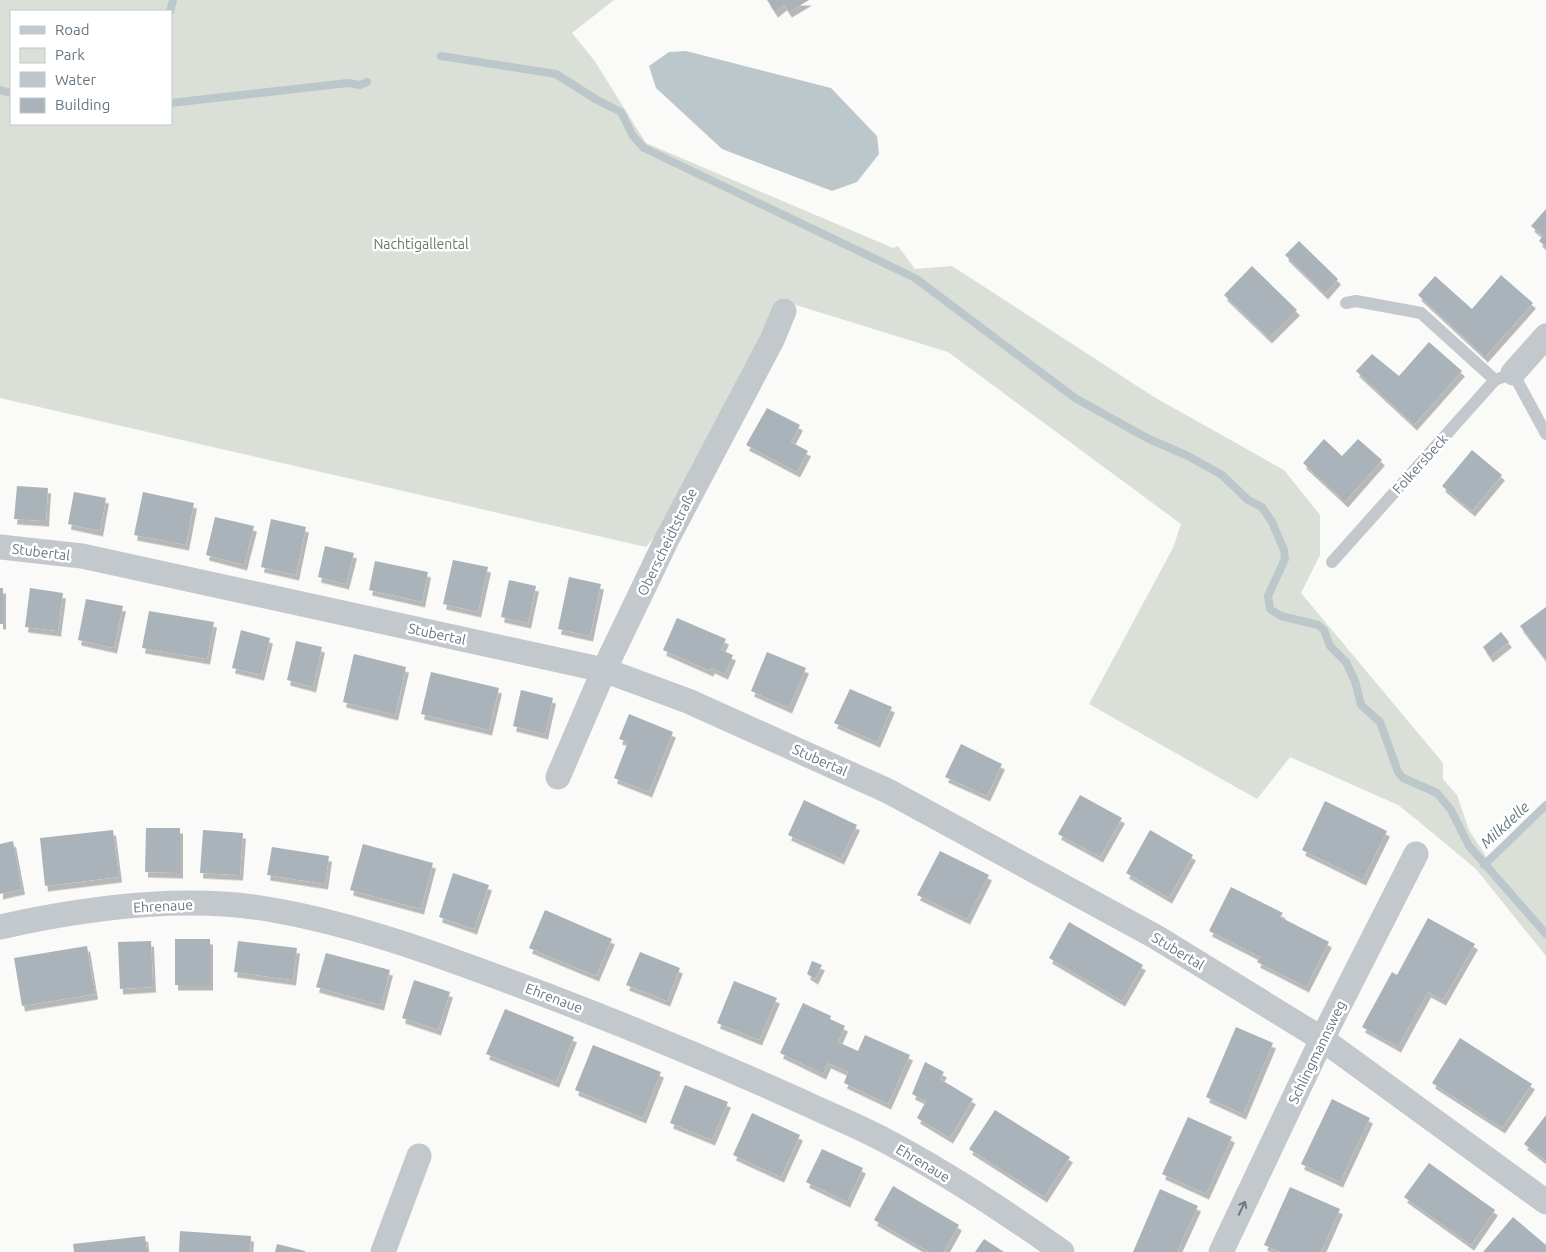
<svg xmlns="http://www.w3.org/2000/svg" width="1546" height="1252" font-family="Ubuntu,sans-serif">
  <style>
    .green { fill: #dadfd7; fill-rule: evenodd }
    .water { fill: #bbc7cb }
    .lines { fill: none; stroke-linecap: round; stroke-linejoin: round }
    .stream { stroke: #bbc7cb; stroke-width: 8 }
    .building { fill: #aab3b9; filter: url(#shadow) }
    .lane { stroke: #c3c8cc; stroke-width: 12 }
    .street { stroke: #c3c8cc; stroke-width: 25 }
    .oneway { stroke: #6a7a87 }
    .labels { text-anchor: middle; stroke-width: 5; stroke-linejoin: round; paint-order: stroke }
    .park-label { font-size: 14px; fill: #687a64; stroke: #fff }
    .street-label { font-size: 14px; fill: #657683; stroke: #fff }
    .water-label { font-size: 15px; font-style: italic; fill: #60757c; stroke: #fff }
  </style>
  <defs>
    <filter id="shadow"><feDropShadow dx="3" dy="5.5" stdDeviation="0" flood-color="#0004"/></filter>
  </defs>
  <rect width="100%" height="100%" fill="#fafaf8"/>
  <!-- green -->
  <path class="green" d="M0 0H614L572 33 594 60 646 143 893 248 898 246 915 269 952 266 1154 397 1284 470 1320 515V555L1301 593 1443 763V779L1457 795 1469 830 1487 858 1546 804V956L1476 869 1417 820 1398 805 1290 757 1257 799 1089 704 1173 548 1181 524 948 352 783 301 661 529 646 547 0 398ZM11 11H171V124H11Z"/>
  <!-- water -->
  <polygon class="water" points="686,51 831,88 877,136 879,154 857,182 832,191 722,149 656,88 649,66 669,52"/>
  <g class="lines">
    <!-- stream -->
    <g class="stream">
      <polyline points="170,11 173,0"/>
      <polyline points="441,56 556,74 597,100 621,112 633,136 644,148 915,278 1075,398 1147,438 1188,456 1222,475 1248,500 1262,507 1272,522 1284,550 1285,559 1268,596 1270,609 1281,616 1318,625 1324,630 1330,646 1346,662 1355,681 1361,705 1380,722 1398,772 1403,778 1437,793 1451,810 1469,846 1546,934"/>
      <polyline points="0,90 11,93"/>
      <polyline points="171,103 348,83 360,85 367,82"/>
      <polyline points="1484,865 1546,805"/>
    </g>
  </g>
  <!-- building -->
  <g class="building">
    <polygon points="767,0 809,0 789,12 784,5 775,12"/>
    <polygon points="1546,209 1546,247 1539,241 1543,236 1531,226"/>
    <polygon points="1299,241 1338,279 1325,294 1285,255"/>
    <polygon points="1252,266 1297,310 1269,338 1224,295"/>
    <polygon points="1501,275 1533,303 1485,357 1418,295 1435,276 1472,309"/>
    <polygon points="1429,342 1462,371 1414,425 1356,371 1372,354 1399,376"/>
    <polygon points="767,408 800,425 791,442 808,451 797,472 746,445"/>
    <polygon points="1324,439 1342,456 1358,439 1382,460 1345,502 1303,463"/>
    <polygon points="1472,450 1502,475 1472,511 1442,486"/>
    <polygon points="17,486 48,488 46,521 14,519"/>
    <polygon points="74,492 106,498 100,531 68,524"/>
    <polygon points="143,492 194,503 186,545 134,535"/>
    <polygon points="215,517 254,526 244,565 206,555"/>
    <polygon points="271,519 306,527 296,575 261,567"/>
    <polygon points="325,546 354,553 346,584 318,577"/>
    <polygon points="453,560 488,567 478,612 443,604"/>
    <polygon points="375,561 428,572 422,602 369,590"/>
    <polygon points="569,577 601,584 590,636 558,629"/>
    <polygon points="509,580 536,586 528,623 501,617"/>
    <rect x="0" y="588" width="3" height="36"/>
    <polygon points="30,588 63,593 58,631 25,627"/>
    <polygon points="86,599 123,606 114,648 78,640"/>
    <polygon points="1546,607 1546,660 1520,626"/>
    <polygon points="149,611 214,622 207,659 142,648"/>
    <polygon points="677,618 726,639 721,650 733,655 725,674 712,668 710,671 663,650"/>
    <polygon points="241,630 270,638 261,675 232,668"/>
    <polygon points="1501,632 1509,642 1490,657 1483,647"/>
    <polygon points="296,641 322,647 313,687 287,680"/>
    <polygon points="767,652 806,668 789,708 751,691"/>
    <polygon points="354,654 406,667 395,715 343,702"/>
    <polygon points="431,672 499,688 489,730 421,714"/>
    <polygon points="850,689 892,707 877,742 834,723"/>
    <polygon points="521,690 553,698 545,734 513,726"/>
    <polygon points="629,714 673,732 649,792 614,778 628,742 619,739"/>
    <polygon points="961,744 1002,764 987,796 945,777"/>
    <polygon points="1080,795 1122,818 1100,857 1058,834"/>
    <polygon points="804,800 857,825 841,859 788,835"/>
    <polygon points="1325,801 1387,831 1363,880 1302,850"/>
    <polygon points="146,828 180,828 180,873 145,872"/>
    <polygon points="113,830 119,877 45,886 40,838"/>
    <polygon points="203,830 243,833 240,875 200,873"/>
    <polygon points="1150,830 1193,855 1169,898 1126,873"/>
    <polygon points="13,841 22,889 0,894 0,844"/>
    <polygon points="363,844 433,863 421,909 350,890"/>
    <polygon points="272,847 329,856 325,884 267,875"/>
    <polygon points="940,851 989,875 967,919 917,895"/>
    <polygon points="453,873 489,885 474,929 439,917"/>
    <polygon points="1231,887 1283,913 1280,917 1329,942 1306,987 1257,962 1260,957 1209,931"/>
    <polygon points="545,910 612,939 596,976 529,948"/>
    <polygon points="1428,918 1475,944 1443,1000 1428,992 1398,1047 1362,1027 1392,972 1397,975"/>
    <polygon points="1069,922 1143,965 1122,1001 1049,958"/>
    <rect x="175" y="939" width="35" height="46"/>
    <polygon points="151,941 153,987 120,989 118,942"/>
    <polygon points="238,941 297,948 293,980 234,972"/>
    <polygon points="87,946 95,994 22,1006 14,958"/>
    <polygon points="640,952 680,968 667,1001 626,985"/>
    <polygon points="326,953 390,970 381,1005 316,987"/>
    <polygon points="812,961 822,965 815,979 807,974"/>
    <polygon points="414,980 450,992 438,1030 402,1018"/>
    <polygon points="734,981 777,998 759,1040 717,1023"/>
    <polygon points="803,1003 831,1016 830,1019 845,1026 838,1042 858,1051 865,1035 910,1055 888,1104 844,1083 848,1072 828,1063 823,1074 780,1053"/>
    <polygon points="505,1009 574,1037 556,1082 486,1054"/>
    <polygon points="1236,1027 1273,1043 1243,1114 1206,1097"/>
    <polygon points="1460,1038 1532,1084 1502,1128 1432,1083"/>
    <polygon points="593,1045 661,1072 643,1118 575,1090"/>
    <polygon points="925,1062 944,1072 940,1079 973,1099 950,1138 917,1118 926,1101 912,1094"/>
    <polygon points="685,1085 728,1102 712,1140 670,1123"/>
    <polygon points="1332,1099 1370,1118 1340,1182 1301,1164"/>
    <polygon points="995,1110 1070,1157 1044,1197 969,1149"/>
    <polygon points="752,1113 800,1135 781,1177 733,1155"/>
    <polygon points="1546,1115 1546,1161 1524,1144"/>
    <polygon points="1188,1117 1232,1137 1206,1194 1162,1174"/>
    <polygon points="822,1149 863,1168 847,1202 806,1182"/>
    <polygon points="1429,1163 1495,1210 1471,1245 1404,1197"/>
    <polygon points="893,1186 959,1225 944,1252 929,1252 874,1220"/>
    <polygon points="1290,1187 1340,1209 1321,1252 1280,1252 1264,1245"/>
    <polygon points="1160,1189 1198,1206 1177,1252 1133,1252"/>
    <polygon points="1513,1217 1546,1245 1546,1252 1483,1252"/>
    <polygon points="180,1231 251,1236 250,1252 179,1252"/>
    <polygon points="145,1236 147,1252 74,1252 73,1244"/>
    <polygon points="984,1239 1004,1252 975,1252"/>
    <polygon points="277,1244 305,1251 305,1252 275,1252"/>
  </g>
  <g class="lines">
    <!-- lane -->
    <g class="lane">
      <polyline points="1346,303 1356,301 1421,313 1495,380"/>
      <polyline points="1332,562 1495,380 1513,373 1546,434"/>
    </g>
    <!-- street -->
    <g class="street">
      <polyline points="1513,373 1546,336"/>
      <polyline points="0,547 82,556 604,670 688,701 888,791 1156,937 1322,1039 1546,1202"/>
      <polyline points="558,777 604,670 666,541 772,340 784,311"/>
      <path d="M0 927C85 908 186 894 273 910 369 927 460 963 551 997 637 1030 721 1065 805 1103 832 1116 861 1127 888 1142 948 1174 1006 1212 1062 1252"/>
      <polyline points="383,1252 419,1156"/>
      <polyline points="1221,1252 1322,1039 1416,854"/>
    </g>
  </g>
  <!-- one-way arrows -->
  <defs><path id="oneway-shaft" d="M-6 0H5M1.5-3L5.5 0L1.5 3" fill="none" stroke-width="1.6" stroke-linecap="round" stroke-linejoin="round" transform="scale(1.25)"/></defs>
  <use class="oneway" href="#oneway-shaft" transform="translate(1242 1208) rotate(-65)"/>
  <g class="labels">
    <!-- park labels -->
    <g class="park-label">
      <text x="421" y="249">Nachtigallental</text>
    </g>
    <!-- street labels -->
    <g class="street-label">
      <text transform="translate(1420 464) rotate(-48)" y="5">Folkersbeck</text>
      <text transform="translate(667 542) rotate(-64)" y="5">Oberscheidtstraße</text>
      <text transform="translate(41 552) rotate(7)" y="5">Stubertal</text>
      <text transform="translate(437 634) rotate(12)" y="5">Stubertal</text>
      <text transform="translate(820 760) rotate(24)" y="5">Stubertal</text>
      <text transform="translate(163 906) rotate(-3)" y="5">Ehrenaue</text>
      <text transform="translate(1178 951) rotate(31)" y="5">Stubertal</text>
      <text transform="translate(554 998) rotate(21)" y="5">Ehrenaue</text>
      <text transform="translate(1317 1052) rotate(-64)" y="5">Schlingmannsweg</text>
      <text transform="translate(923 1163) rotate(31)" y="5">Ehrenaue</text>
    </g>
    <!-- water labels -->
    <g class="water-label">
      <text transform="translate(1505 825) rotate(-43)" y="5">Milkdelle</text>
    </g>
  </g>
  <!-- legend -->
  <rect x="10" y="10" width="162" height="115" fill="#ffffff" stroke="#c1c8cd"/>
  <rect x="20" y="26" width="25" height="8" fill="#c3c8cc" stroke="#c1c8cd"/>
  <text x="55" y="35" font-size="15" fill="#657683">Road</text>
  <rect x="20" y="48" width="25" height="15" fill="#dadfd7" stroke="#c1c8cd"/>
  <text x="55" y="60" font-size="15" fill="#657683">Park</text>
  <rect x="20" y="72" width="25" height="15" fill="#bbc7cb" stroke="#c1c8cd"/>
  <text x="55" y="85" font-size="15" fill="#657683">Water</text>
  <rect x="20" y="98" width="25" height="15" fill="#aab3b9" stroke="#c1c8cd"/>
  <text x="55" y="110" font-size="15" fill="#657683">Building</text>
</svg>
